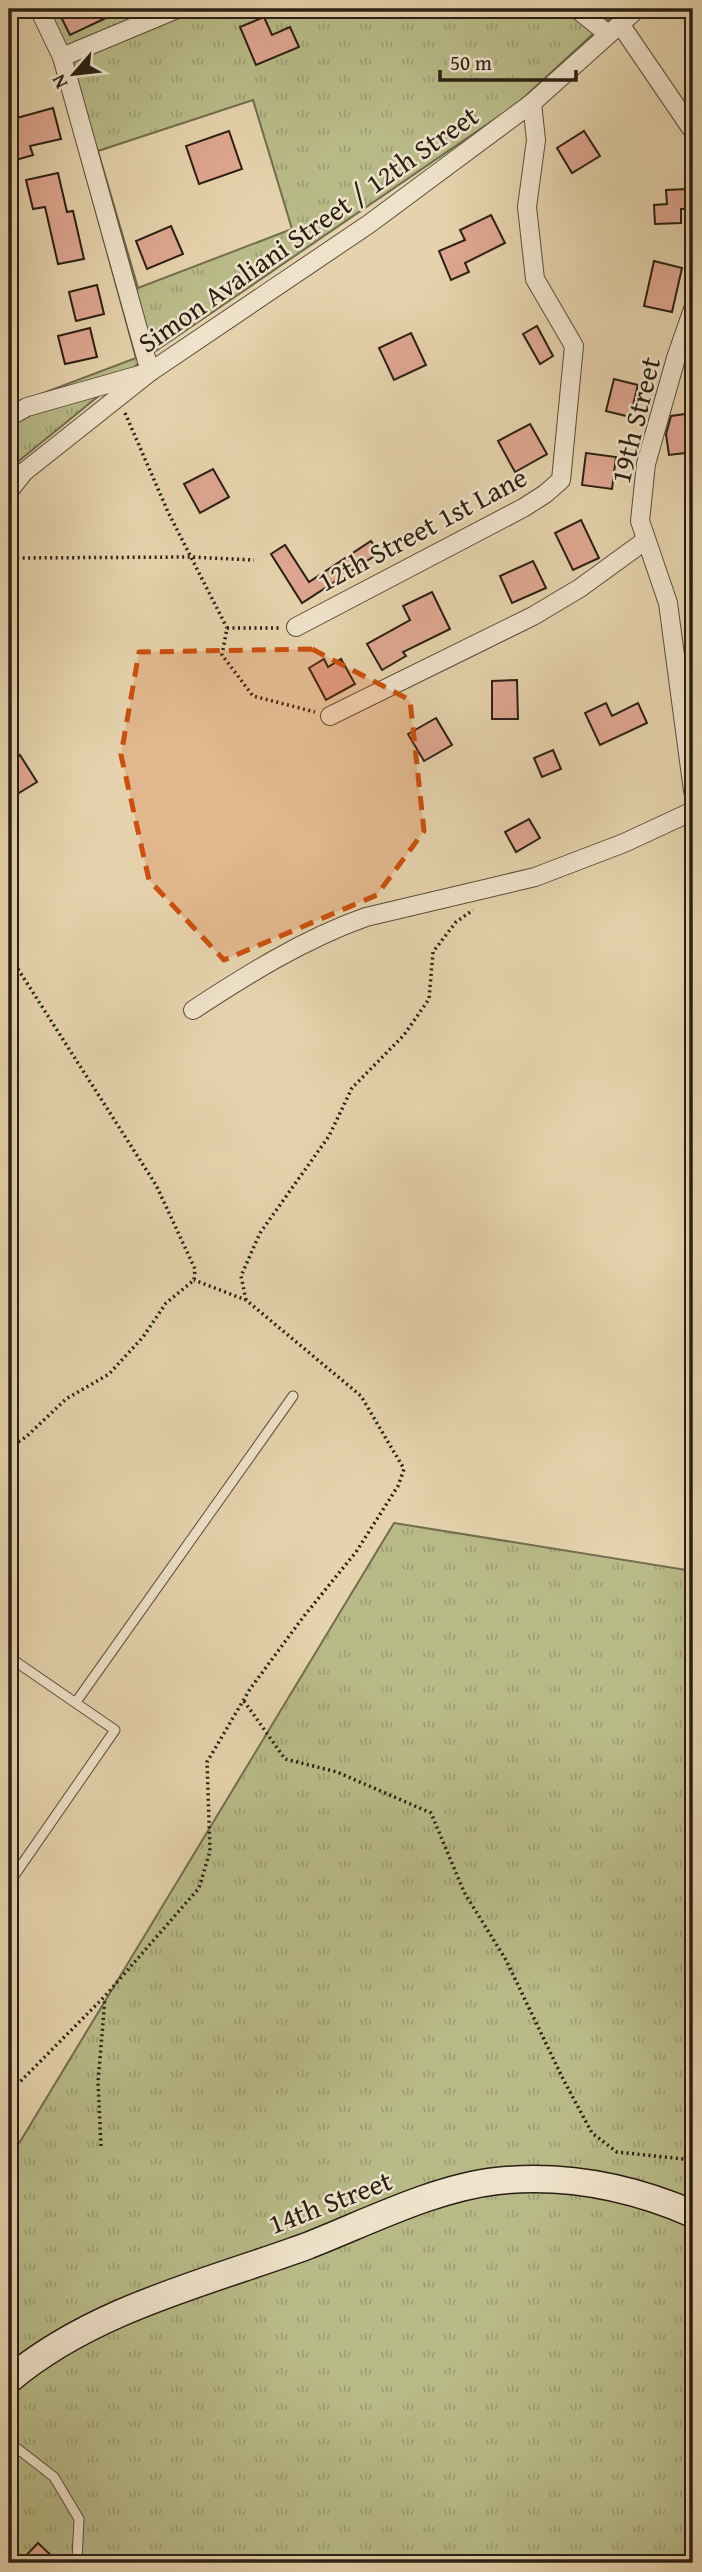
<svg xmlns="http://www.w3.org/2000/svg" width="702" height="2572" font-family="'Gentium Book Plus',serif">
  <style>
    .grass { fill: url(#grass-tufts); stroke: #716d4e; stroke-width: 2; fill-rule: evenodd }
    .building { fill: #e0a792; stroke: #2a1f14; stroke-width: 2 }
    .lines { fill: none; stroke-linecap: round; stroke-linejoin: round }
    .lane-casing { stroke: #594c3a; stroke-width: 11 }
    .street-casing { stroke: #594c3a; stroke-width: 20 }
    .secondary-casing { stroke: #2a1f14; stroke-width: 29 }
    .path { stroke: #2a1f14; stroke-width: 3.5; stroke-dasharray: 2 3.5; stroke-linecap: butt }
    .lane { stroke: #efe2ca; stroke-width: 9 }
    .street { stroke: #efe2ca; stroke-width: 18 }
    .secondary { stroke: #efe2ca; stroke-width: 26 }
    .marked { fill: #cc500d; fill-opacity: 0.2; stroke: #cc500d; stroke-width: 5; stroke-dasharray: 14 9; stroke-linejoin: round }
    .labels { text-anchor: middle; stroke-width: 5; stroke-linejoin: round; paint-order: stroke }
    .street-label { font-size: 28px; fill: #2a1f14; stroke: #efe2ca }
  </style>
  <defs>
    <pattern id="grass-tufts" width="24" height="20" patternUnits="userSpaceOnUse" patternTransform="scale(1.75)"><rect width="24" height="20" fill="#b8bb88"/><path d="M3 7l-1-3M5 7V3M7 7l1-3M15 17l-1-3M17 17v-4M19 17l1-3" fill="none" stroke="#9ea074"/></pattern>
  </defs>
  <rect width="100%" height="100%" fill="#e6d3ad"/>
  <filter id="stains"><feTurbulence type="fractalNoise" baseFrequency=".00286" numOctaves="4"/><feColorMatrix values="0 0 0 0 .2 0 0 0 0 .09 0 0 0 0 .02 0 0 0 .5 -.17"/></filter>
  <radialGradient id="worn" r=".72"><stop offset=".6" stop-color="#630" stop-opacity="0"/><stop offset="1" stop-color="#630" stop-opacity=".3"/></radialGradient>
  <!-- grass -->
  <g class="grass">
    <path d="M33 9H620L517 104 144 359 20 460 9 474V406L136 358 52 51ZM253 100 292 229 138 288 98 151Z"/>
    <polygon points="693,1334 693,1467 685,1335"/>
    <polygon points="394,1523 693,1571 693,2563 9,2563 9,2160"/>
  </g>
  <!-- building -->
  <g class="building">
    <polygon points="57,9 125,9 70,35"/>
    <polygon points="264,17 272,35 290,27 299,47 256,65 240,27"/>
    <polygon points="53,108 61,139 30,146 33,155 9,162 9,133 16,131 13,119"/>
    <polygon points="229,131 242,169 199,184 186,146"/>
    <polygon points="584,131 600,156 572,173 557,148"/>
    <polygon points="58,173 67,212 73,211 84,259 58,264 45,207 33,209 26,180"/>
    <polygon points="688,189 690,209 681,209 681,223 655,224 654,205 667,204 666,190"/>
    <polygon points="491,215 505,243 465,263 469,272 451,280 439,251 465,240 460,230"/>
    <polygon points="171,226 183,254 147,269 136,241"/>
    <polygon points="654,261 682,268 672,312 644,306"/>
    <polygon points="97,285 104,314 76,321 69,292"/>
    <polygon points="537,326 553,356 540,364 523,334"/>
    <polygon points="90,328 97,357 65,364 58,336"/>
    <polygon points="411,333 426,365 394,380 379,348"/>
    <polygon points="614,379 638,385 630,417 606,411"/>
    <polygon points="693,413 693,452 669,455 666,434 671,416"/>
    <polygon points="530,424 547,454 515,472 498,441"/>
    <polygon points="586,453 616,457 612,489 582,485"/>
    <polygon points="213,469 229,497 200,513 184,484"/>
    <polygon points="581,520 599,558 573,570 555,533"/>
    <polygon points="371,541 379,553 302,603 271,554 285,545 309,582"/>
    <polygon points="533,561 546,588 512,603 500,576"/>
    <polygon points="432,592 450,629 403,652 406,656 382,670 367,644 410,620 403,606"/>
    <polygon points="324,659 328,667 341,659 355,684 326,700 309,668"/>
    <polygon points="517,680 518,719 492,719 492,681"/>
    <polygon points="606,703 612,716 638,703 647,723 600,745 585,713"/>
    <polygon points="436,718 452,745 424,761 408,734"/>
    <polygon points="553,750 561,769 542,777 534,758"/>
    <polygon points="20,755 37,782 9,799 9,762"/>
    <polygon points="529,819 540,838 516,852 505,832"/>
    <polygon points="38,2543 59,2563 19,2563"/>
  </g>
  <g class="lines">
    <defs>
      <g id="lane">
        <polyline points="9,1657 115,1730 9,1883"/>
        <polyline points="76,1702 293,1396"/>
        <polyline points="9,2442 54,2477 79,2519 77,2561"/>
      </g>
      <g id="street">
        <polyline points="577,9 608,34"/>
        <polyline points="620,24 693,131"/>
        <polyline points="62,57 177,9"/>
        <polyline points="693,309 676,358 646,464 640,521 668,603 693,791"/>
        <polyline points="9,417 27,407 150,372 62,57 39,9"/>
        <polyline points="9,491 24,472 150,372 369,224 532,103 637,9"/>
        <polyline points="296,627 523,508 545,494 561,480 574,346 535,279 527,207 536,140 532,103"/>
        <polyline points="330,716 533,616 580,588 646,540"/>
        <path d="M193 1010C248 974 304 939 366 917L535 877 624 843 693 811"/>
      </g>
      <path id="secondary" d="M9 2380C93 2309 206 2283 307 2246 366 2223 434 2188 497 2181 565 2174 631 2187 693 2214"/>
    </defs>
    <!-- lane casing -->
    <use href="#lane" class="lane-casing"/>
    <!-- street casing -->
    <use href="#street" class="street-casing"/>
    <!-- secondary casing -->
    <use href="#secondary" class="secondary-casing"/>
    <!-- path -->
    <g class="path">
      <polyline points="125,413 168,512 227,628 222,655 253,696 315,712"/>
      <polyline points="9,553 12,558 191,557 254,560"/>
      <polyline points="227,628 280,628"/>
      <polyline points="9,955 156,1185 195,1269 194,1280 166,1303 143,1337 109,1374 66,1399 26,1437 9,1448"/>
      <polyline points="246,1300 241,1276 260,1233 329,1136 352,1088 404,1035 429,999 433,952 456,922 473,910"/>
      <polyline points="244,1701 285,1759 337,1772 431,1813 464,1892 506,1960 563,2079 592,2133 617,2152 693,2160"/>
      <polyline points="9,2093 105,1996 199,1888 210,1851 207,1762 250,1689 304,1616 356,1552 398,1486 404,1469 361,1396 246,1300 194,1280"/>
      <polyline points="101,2146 98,2082 105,1998"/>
    </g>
    <!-- lane -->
    <use href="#lane" class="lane"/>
    <!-- street -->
    <use href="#street" class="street"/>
    <!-- secondary -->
    <use href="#secondary" class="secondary"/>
  </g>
  <!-- marked area -->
  <path class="marked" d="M312 649 410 700 424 831 377 895 224 960 149 880 121 755 139 652Z"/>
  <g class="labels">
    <!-- street labels -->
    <g class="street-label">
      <text transform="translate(308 229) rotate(-35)" y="10">Simon Avaliani Street / 12th Street</text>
      <text transform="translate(635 420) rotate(-76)" y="10">19th Street</text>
      <text transform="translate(422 529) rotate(-28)" y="10">12th Street 1st Lane</text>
      <text transform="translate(330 2202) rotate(-21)" y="10">14th Street</text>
    </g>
  </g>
  <!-- margin -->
  <rect width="702" height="2572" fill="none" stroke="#e6d3ad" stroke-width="35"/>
  <rect x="10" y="10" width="681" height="2551" fill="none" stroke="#2a1f14" stroke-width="3.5"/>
  <rect x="18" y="18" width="667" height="2537" fill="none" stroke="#2a1f14" stroke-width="2"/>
  <!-- north arrow -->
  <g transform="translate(74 74) rotate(242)" stroke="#efe2ca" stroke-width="5" paint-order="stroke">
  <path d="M0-5L12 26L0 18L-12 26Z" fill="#2a1f14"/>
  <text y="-10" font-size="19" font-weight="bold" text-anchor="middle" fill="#2a1f14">N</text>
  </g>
  <!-- scale -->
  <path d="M440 70v10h136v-10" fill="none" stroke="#2a1f14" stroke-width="3.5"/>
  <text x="450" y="70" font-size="21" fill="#2a1f14" stroke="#efe2ca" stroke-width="5" paint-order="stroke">50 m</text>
  <rect width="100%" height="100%" filter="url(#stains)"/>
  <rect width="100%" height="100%" fill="url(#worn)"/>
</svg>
